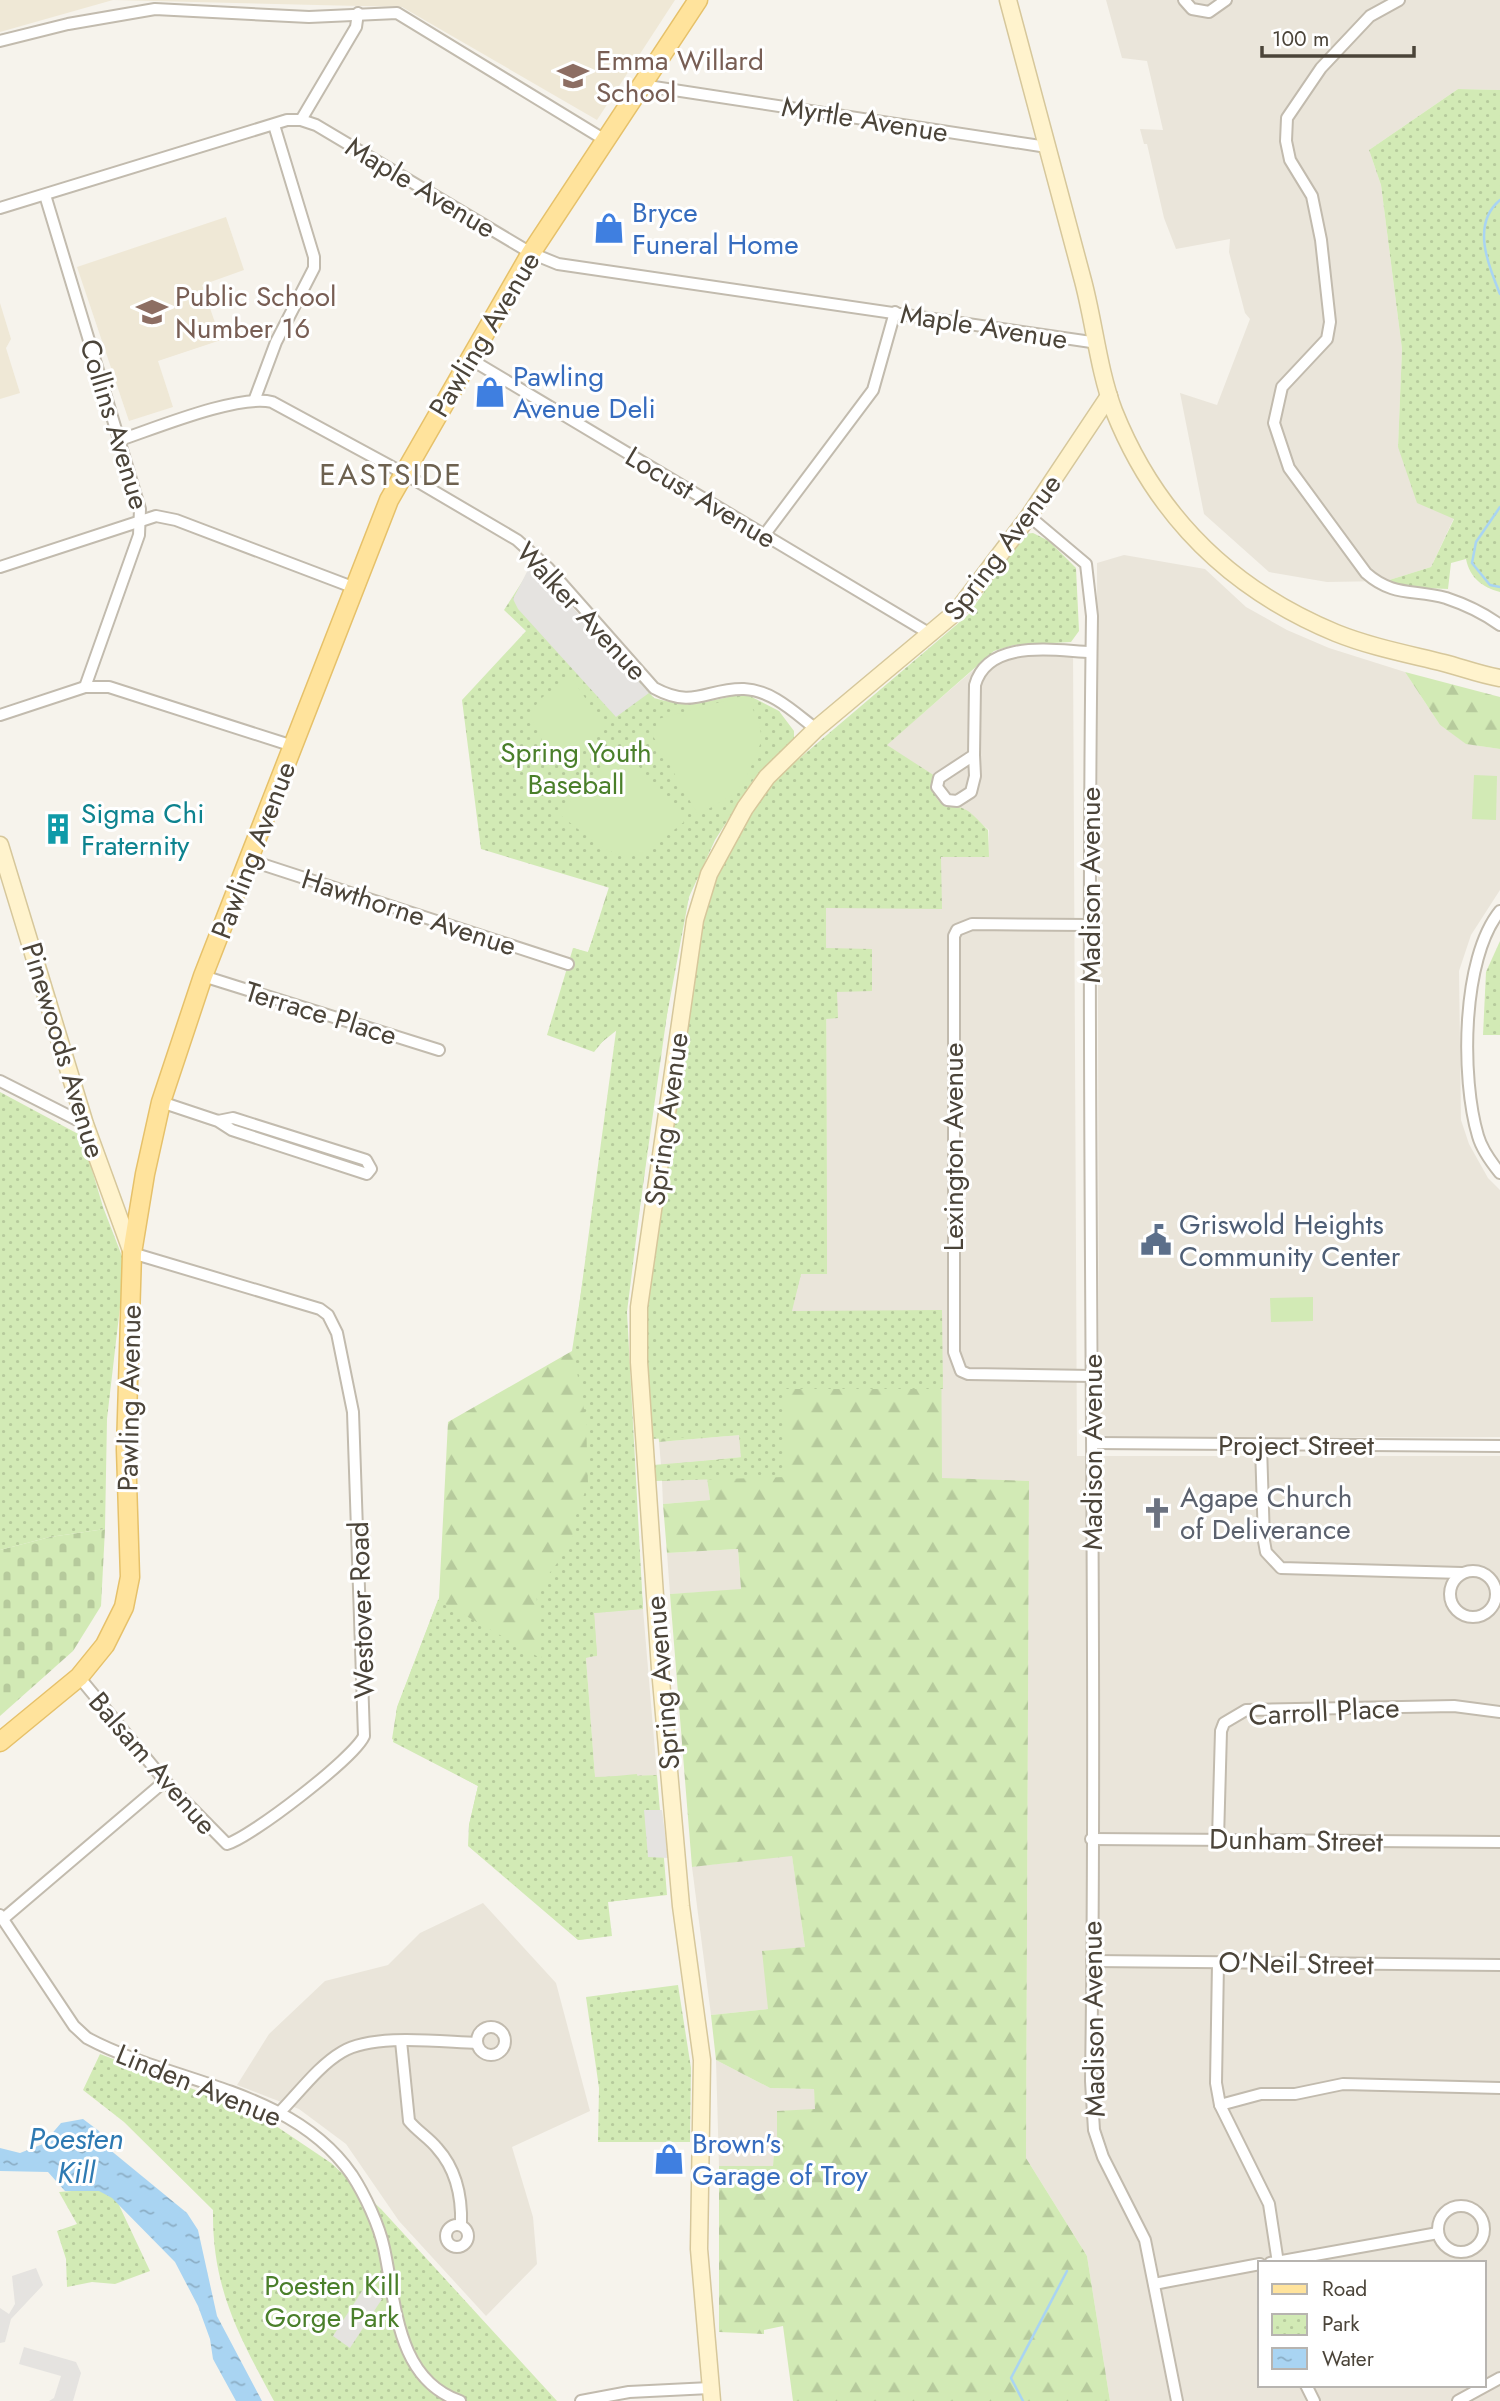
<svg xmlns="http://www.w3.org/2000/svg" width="1500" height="2401" font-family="Jost,sans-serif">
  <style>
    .residential { fill: #eae5da; fill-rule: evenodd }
    .education { fill: #efe8d6 }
    .forest { fill: url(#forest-firs) }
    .cemetery { fill: url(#cemetery-stones) }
    .park { fill: url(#park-dots) }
    .pitch { fill: #d2eab5 }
    .parking { fill: #e5e3e0 }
    .water { fill: url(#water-ripples) }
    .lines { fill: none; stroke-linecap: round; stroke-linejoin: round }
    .stream { stroke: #a9d4f2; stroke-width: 2.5 }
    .street-casing { stroke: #c2bbae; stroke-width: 14 }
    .secondary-casing { stroke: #d6c79b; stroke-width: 19 }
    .primary-casing { stroke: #e6c16a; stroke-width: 21 }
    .street { stroke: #fff; stroke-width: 10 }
    .secondary { stroke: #fff3cd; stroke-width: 16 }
    .primary { stroke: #ffe39c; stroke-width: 18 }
    .labels { text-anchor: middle; stroke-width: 6; stroke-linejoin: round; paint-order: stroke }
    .education-label { font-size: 28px; fill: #785e54; stroke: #fff; text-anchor: start }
    .street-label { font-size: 28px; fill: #4b4439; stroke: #fff }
    .shop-label { font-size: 28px; fill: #366cbe; stroke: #fff; text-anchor: start }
    .park-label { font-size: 28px; fill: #4a7f2a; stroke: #fff }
    .culture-label { font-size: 28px; fill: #0d838f; stroke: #fff; text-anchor: start }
    .service-label { font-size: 28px; fill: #4e5e75; stroke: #fff; text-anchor: start }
    .worship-label { font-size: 28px; fill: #5b616d; stroke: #fff; text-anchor: start }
    .neighbourhood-label { font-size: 30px; letter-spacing: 2px; fill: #6e6250; stroke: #fff }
    .water-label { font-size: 30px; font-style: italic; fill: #2e7ab2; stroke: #fff }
  </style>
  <defs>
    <pattern id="forest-firs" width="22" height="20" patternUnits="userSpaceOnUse" patternTransform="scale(1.75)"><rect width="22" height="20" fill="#d2eab5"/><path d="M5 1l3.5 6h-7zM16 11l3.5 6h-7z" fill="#b6ca9c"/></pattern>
    <pattern id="cemetery-stones" width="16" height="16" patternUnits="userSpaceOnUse" patternTransform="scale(1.75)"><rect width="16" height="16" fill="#d2eab5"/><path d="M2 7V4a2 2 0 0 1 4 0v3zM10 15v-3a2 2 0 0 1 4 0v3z" fill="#b6ca9c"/></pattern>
    <pattern id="park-dots" width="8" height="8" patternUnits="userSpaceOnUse" patternTransform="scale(1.75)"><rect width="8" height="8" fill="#d2eab5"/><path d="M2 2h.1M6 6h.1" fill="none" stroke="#b6ca9c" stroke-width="1.8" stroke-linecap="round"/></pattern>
    <pattern id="water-ripples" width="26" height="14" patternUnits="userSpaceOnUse" patternTransform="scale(1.75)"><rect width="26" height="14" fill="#a9d4f2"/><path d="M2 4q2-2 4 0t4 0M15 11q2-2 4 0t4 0" fill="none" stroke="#8caec5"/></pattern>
  </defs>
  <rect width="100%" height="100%" fill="#f6f3ec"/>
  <!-- residential -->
  <g class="residential">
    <polygon points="1106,0 1500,0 1500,90 1458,89 1369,150 1381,185 1402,349 1398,447 1454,518 1431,567 1386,581 1327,582 1269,572 1204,514 1180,393 1217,405 1250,319 1245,313 1229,252 1230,239 1176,249 1164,218 1147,144 1144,144 1140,129 1163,130 1147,61 1122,58"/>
    <polygon points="1124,555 1205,569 1246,607 1287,630 1329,648 1405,672 1440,725 1467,744 1500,749 1500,890 1471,935 1459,971 1461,1120 1469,1144 1488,1178 1500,1190 1500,1437 1099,1438 1097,563"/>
    <path d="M1073 645 1077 1456H1500V2401H1110L1087 2256 1026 2158 1029 1481 942 1479 791 1312 801 1274 827 1273 826 907 941 908V857H988L989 830 964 809 946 805 937 799 933 791 934 776 886 745 993 653 1016 646ZM1260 2263H1484V2385H1260Z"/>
    <polygon points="740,1435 742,1457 661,1465 659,1442"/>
    <polygon points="707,1477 710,1500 663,1504 662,1481"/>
    <polygon points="738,1549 741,1590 670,1594 667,1553"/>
    <polygon points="643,1609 657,1775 595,1778 586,1658 593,1613"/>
    <polygon points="792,1855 805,1947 768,2009 711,2015 692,1867"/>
    <polygon points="483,1903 556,1983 590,2111 512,2147 533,2217 537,2264 486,2316 399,2221 346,2144 299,2109 237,2085 269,2034 325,1981 388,1965 420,1933"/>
    <polygon points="716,2060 770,2088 814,2089 816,2110 774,2149 773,2166 719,2166"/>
  </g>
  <!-- education -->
  <g class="education">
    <polygon points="0,0 675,0 597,120 402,7 113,0 0,32"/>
    <polygon points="226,217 244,270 202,285 221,340 158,361 173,407 129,421 77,267"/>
    <polygon points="0,303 11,339 6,348 20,393 0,399"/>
  </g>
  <!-- forest -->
  <g class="forest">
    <polygon points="1405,672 1500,697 1500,749 1466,744 1440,725"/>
    <polygon points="609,887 686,908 670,993 627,1299 624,1340 643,1609 594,1613 597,1656 587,1657 571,1636 595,1778 637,1774 651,1896 607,1902 611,1935 578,1940 468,1846 469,1825 478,1786 392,1739 397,1708 439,1598 448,1422 572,1351 622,1026 592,1050 550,1035 574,948 588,953"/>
    <polygon points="735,896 903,907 826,907 827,1274 801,1274 791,1312 941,1311 942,1478 1029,1481 1026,2158 1087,2256 1110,2401 793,2401 783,2326 764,2330 764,2334 719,2332 719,2166 773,2166 774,2149 777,2148 777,2111 815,2109 814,2089 770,2088 716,2060 711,2015 768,2009 762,1951 805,1947 792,1856 692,1867 670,1594 741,1589 738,1549 667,1553 663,1504 710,1500 707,1478 662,1481 661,1465 742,1457 740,1435 659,1442 652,1333"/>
  </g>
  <!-- cemetery -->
  <polygon class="cemetery" points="105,1529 101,1606 73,1651 0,1716 0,1550 50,1537"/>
  <!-- park -->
  <g class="park">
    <path d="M1458 89 1500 90V592C1482 587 1470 578 1466 559L1451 563 1448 589 1402 587 1386 581 1431 567 1454 519 1417 503 1398 447 1402 349 1381 185 1369 150Z"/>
    <path d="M1033 533 1049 541 1076 568 1079 631 1071 642 1014 645 994 651 887 745 935 776 932 783C936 813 951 800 968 811 975 816 982 824 988 830L989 857H941L942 909 826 908V948L872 949V991L837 992 838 1018 826 1019 827 1274H801L792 1311 942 1310 943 1389H785V1477L655 1481 653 1465 741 1458 739 1435 650 1439 645 1311 704 906 719 867 746 820 774 780 968 615 1024 534Z"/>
    <path d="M533 565 654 698C686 708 713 701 744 693L779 711 794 731V741L754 779 715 840 689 897 658 1063 627 1312 643 1609 594 1613 597 1655 586 1658 595 1777 657 1775 667 1895 608 1902 612 1936 579 1940 469 1846V1825L478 1786 393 1742 397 1707 438 1600 542 1659 536 1591 573 1542 572 1526 588 1484 586 1420 573 1351 617 1024 594 1052 547 1035 573 948 588 952 610 888 481 849 462 700 526 631 504 610Z"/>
    <polygon points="1500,941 1500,1035 1483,1035 1486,972"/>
    <polygon points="0,1092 82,1136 103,1207 125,1264 107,1419 105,1529 50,1537 0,1550"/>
    <polygon points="678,1985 691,2068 690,2142 598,2142 599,2088 586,1997"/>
    <path d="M100 2054 238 2106 267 2120 331 2163 381 2209 557 2401H274C238 2334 212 2288 213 2210L124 2122 83 2090Z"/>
    <polygon points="111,2188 150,2271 115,2284 92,2282 67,2287 66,2259 57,2231 77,2224 59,2192"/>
  </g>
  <!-- pitch -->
  <g class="pitch">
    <polygon points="570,675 605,728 562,770 549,755 531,717 538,701"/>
    <polygon points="746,695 759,722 762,740 747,776 734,794 698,815 653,736 658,719"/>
    <path d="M618 750 627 752 684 822C669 833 648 855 628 857 612 858 573 825 559 814Z"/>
    <polygon points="1474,775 1497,776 1496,820 1472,819"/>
    <polygon points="1313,1297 1313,1321 1271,1322 1270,1298"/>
  </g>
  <!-- parking -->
  <g class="parking">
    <polygon points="532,562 649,693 616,717 518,609 513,599"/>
    <polygon points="644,1810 662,1810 668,1858 648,1857"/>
    <polygon points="36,2268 43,2285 11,2319 5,2342 0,2343 0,2308 9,2314 15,2304 12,2276"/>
    <polygon points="364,2288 382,2299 350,2348 333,2336"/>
    <polygon points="24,2347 76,2362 81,2373 73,2401 49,2401 54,2398 61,2376 19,2364"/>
  </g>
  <!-- water -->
  <polygon class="water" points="83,2119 99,2131 109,2149 187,2213 198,2230 217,2316 262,2401 236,2401 213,2359 210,2339 198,2306 175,2262 112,2198 99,2191 65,2191 48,2172 0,2171 0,2148 20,2153 43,2144 61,2123"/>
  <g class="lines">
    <!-- stream -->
    <g class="stream">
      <path d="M1500 200C1471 224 1488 265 1500 294"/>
      <polyline points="1500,507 1476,542 1472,563 1490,585 1500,587"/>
      <polyline points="1023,2401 1011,2378 1067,2271"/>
    </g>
    <defs>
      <g id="street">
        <polyline points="1184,0 1192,9 1209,12 1226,0"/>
        <path d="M1399 0 1370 16 1321 68 1287 118 1286 141 1290 160 1312 196 1321 240 1330 322 1327 339 1282 387 1274 423 1289 468 1366 573C1393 597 1414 589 1446 598 1464 604 1485 614 1500 625"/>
        <polyline points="0,41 68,24 155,9 309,17 397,13 605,140"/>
        <polyline points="641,85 1047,147"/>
        <polyline points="301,120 356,27 358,13"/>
        <polyline points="45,195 140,509 139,535 85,687"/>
        <polyline points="0,208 287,120 301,120 316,125 531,253 558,264 1098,343"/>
        <polyline points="470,359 932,635"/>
        <polyline points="254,401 276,342 314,268 314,257 274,125"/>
        <path d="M120 440C156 428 238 394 272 402L403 473 517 540 548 568 654 688C695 710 706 688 744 689 772 690 795 713 816 729"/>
        <path d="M1029 516 1086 564 1092 616C1085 1104 1098 1593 1091 2081L1094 2130 1103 2157 1145 2240 1177 2401"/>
        <polyline points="765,534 873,390 895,312"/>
        <polyline points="0,567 156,516 176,520 355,588"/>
        <polyline points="0,715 85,687 109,687 293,746"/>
        <path d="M974 755 975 685C988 638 1055 651 1091 652"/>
        <polygon points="974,755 975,776 971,792 957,801 947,800 937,787 939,778"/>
        <polyline points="249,860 568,964"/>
        <path d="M1500 911C1461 959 1461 1079 1478 1136 1482 1150 1491 1162 1500 1173"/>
        <polyline points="1089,925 972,924 957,930 954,936 954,1352 961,1371 968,1374 1092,1376"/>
        <polyline points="203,976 439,1050"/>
        <polyline points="0,1081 85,1124"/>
        <polyline points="161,1102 218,1121 232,1130 367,1174 371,1169 366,1160 233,1118 218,1121"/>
        <polyline points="1093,1443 1500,1446"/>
        <polyline points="1261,1446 1264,1541 1266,1552 1281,1568 1462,1573"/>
        <circle cx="1473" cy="1594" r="23"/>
        <path d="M79 1677 165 1781 227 1844C250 1838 354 1758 364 1736L353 1412 337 1333 328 1315 320 1309 132 1253"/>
        <polyline points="1091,1839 1500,1842"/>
        <polyline points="1218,1839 1221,1731 1224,1723 1246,1710 1454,1706 1500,1712"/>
        <path d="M0 1915 74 2026 87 2038C173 2084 292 2088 352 2175 365 2195 379 2225 384 2248 396 2303 396 2379 460 2401"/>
        <polyline points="3,1919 165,1781"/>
        <polyline points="1092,1961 1500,1965"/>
        <polyline points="1218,1963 1216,2083 1220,2105 1269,2204 1278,2263"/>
        <circle cx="491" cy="2041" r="14"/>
        <path d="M401 2041 409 2121C417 2131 429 2138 437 2148 456 2169 462 2198 461 2225"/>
        <polyline points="1220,2105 1261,2094 1295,2094 1343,2084 1500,2088"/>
        <path d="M279 2113C298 2094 318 2066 342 2052 374 2033 441 2042 477 2043"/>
        <circle cx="1461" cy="2229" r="23"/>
        <circle cx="457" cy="2236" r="11"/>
        <polyline points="1270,2263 1438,2233"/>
        <polyline points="1154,2284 1260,2264"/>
        <polyline points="1306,2385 1314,2401"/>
        <polyline points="581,2401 629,2392 710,2388"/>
        <polyline points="1458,2401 1500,2378"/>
      </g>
      <g id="secondary">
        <path d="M1008 0C1033 92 1058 184 1082 277 1094 320 1098 369 1114 411 1156 516 1232 590 1336 633 1371 647 1408 654 1444 663 1463 668 1481 675 1500 678"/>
        <polyline points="0,845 85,1124 132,1253"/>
        <polyline points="712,2401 699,2249 702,2060 681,1906 660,1669 639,1362 639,1307 695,920 709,874 745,808 767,777 816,729 957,611 1029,516 1109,396"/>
      </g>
      <polyline id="primary" points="0,1742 79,1677 105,1645 124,1607 130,1577 126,1449 132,1253 145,1174 161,1102 203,976 389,500 531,253 698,0"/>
    </defs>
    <!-- street casing -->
    <use href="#street" class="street-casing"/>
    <!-- secondary casing -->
    <use href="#secondary" class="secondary-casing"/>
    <!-- primary casing -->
    <use href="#primary" class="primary-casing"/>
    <!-- street -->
    <use href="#street" class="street"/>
    <!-- secondary -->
    <use href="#secondary" class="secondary"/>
    <!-- primary -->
    <use href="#primary" class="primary"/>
  </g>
  <!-- icons -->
  <defs>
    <symbol id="school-bare" viewBox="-9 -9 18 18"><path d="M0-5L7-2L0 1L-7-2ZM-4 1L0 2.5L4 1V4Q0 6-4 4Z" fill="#8d6e63" stroke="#fff" stroke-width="2.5" paint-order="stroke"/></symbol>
    <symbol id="shop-bare" viewBox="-9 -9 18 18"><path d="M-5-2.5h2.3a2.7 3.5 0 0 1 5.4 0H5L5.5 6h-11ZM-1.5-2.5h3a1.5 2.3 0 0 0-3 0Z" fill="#3f7fe0" stroke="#fff" stroke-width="2.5" paint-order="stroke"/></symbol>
    <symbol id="building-bare" viewBox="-9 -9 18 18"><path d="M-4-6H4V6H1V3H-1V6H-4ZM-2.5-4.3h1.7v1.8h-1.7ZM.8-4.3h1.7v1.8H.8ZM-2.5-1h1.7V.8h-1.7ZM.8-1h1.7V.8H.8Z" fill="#0f9aa8" stroke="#fff" stroke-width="2.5" paint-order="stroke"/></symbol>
    <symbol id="civic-bare" viewBox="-9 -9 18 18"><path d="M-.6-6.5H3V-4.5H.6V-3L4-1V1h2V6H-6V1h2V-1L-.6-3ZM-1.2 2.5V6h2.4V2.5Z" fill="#5c6f8a" stroke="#fff" stroke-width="2.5" paint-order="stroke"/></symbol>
    <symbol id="church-bare" viewBox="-9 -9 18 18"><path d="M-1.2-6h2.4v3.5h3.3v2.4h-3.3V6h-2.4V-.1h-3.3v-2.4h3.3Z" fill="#6b7280" stroke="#fff" stroke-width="2.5" paint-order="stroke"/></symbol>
  </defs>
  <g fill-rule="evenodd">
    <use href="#school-bare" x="551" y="54" width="44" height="44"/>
    <use href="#shop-bare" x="587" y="206" width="44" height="44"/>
    <use href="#school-bare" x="130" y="290" width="44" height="44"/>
    <use href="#shop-bare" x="468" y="370" width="44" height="44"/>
    <use href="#building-bare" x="36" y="807" width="44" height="44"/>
    <use href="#civic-bare" x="1134" y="1218" width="44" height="44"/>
    <use href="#church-bare" x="1135" y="1491" width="44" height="44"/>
    <use href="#shop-bare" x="647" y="2137" width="44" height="44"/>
  </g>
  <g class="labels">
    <!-- education labels -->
    <g class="education-label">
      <text x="596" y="70">Emma Willard<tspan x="596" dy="32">School</tspan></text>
      <text x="175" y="306">Public School<tspan x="175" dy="32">Number 16</tspan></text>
    </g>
    <!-- street labels -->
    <g class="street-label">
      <text transform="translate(865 119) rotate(9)" y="10">Myrtle Avenue</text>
      <text transform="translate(421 187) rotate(31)" y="10">Maple Avenue</text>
      <text transform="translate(984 326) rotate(9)" y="10">Maple Avenue</text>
      <text transform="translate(484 334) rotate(-59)" y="10">Pawling Avenue</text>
      <text transform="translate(115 424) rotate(73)" y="10">Collins Avenue</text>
      <text transform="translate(701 497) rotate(31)" y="10">Locust Avenue</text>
      <text transform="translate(1002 547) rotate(-53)" y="10">Spring Avenue</text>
      <text transform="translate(582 611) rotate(47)" y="10">Walker Avenue</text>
      <text transform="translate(253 850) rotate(-69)" y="10">Pawling Avenue</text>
      <text transform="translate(1090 885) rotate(-90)" y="10">Madison Avenue</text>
      <text transform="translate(409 912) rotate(18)" y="10">Hawthorne Avenue</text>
      <text transform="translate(321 1013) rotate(17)" y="10">Terrace Place</text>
      <text transform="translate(64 1050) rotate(73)" y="10">Pinewoods Avenue</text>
      <text transform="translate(666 1119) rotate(-82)" y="10">Spring Avenue</text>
      <text transform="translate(953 1147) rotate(-90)" y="10">Lexington Avenue</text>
      <text transform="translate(129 1398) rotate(-89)" y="10">Pawling Avenue</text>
      <text x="1296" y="1455">Project Street</text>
      <text transform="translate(1092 1452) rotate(-90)" y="10">Madison Avenue</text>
      <text transform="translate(361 1610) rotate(-92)" y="10">Westover Road</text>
      <text transform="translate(662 1683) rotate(-95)" y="10">Spring Avenue</text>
      <text transform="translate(1324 1711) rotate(-3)" y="10">Carroll Place</text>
      <text transform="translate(153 1763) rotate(49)" y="10">Balsam Avenue</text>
      <text transform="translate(1296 1840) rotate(1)" y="10">Dunham Street</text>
      <text transform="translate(1296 1963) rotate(1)" y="10">O'Neil Street</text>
      <text transform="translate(1093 2019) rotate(-91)" y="10">Madison Avenue</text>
      <text transform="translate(199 2085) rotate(22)" y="10">Linden Avenue</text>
    </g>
    <!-- shop labels -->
    <g class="shop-label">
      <text x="632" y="222">Bryce<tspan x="632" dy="32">Funeral Home</tspan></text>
      <text x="513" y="386">Pawling<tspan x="513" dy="32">Avenue Deli</tspan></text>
      <text x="692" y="2153">Brown's<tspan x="692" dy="32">Garage of Troy</tspan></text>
    </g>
    <!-- park labels -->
    <g class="park-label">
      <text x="576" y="762">Spring Youth<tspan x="576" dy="32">Baseball</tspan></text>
      <text x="332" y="2295">Poesten Kill<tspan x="332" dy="32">Gorge Park</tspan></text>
    </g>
    <!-- culture labels -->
    <g class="culture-label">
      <text x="81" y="823">Sigma Chi<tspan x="81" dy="32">Fraternity</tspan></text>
    </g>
    <!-- service labels -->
    <g class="service-label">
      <text x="1179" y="1234">Griswold Heights<tspan x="1179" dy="32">Community Center</tspan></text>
    </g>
    <!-- worship labels -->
    <g class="worship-label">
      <text x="1180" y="1507">Agape Church<tspan x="1180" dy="32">of Deliverance</tspan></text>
    </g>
    <!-- neighbourhood labels -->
    <g class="neighbourhood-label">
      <text x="391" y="485">EASTSIDE</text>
    </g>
    <!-- water labels -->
    <g class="water-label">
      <text x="76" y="2149">Poesten<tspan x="76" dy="34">Kill</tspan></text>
    </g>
  </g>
  <!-- legend -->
  <rect x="1258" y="2261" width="228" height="126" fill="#ffffff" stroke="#b7b4b0" stroke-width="2"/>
  <rect x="1272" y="2284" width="35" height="10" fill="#ffe39c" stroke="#b7b4b0" stroke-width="2"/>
  <text x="1322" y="2296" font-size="21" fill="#4b4439">Road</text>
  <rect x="1272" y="2314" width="35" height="21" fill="url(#park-dots)" stroke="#b7b4b0" stroke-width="2"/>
  <text x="1322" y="2331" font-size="21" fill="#4b4439">Park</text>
  <rect x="1272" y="2348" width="35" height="21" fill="url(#water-ripples)" stroke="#b7b4b0" stroke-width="2"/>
  <text x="1322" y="2366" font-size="21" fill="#4b4439">Water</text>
  <!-- scale -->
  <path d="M1262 46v10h152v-10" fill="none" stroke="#4b4439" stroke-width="3.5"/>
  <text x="1272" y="46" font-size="21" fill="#4b4439" stroke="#ffffff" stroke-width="5" paint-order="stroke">100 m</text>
</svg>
